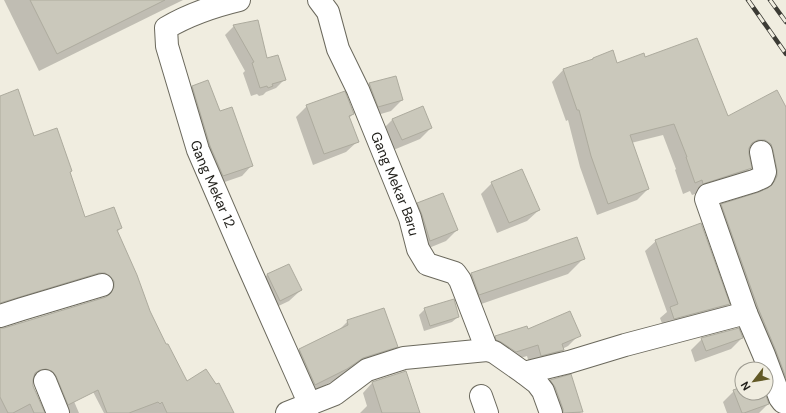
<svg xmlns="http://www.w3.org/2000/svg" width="786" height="413" font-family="'DM Sans',sans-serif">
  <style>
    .shadow { fill: #0003 }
    .building { fill: #cac8bb; stroke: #adab9e }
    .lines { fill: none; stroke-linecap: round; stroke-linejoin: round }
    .minor-casing { stroke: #6b695d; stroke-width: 24 }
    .minor { stroke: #fff; stroke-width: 22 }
    .rail-casing { stroke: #3c3b35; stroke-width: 4.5 }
    .rail { stroke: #f0ede0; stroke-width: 3; stroke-dasharray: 9; stroke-linecap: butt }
    .labels { text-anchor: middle; stroke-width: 4; stroke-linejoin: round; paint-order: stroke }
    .street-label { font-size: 14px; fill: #201f1a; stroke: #f0ede0 }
  </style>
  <rect width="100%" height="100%" fill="#f0ede0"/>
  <!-- shadow -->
  <g class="shadow">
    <polygon points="4,0 183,0 39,71"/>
    <polygon points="234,26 285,79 276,88 266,92 263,95 259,96 257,94 251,96 243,73 245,71 225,35"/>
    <polygon points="593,58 617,64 644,58 727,117 786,109 786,406 710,216 722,205 765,191 766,182 753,151 748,151 750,168 739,180 692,195 690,191 683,194 675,170 676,169 663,135 631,143 648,189 637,200 597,215 580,167 568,120 566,121 552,82 563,70 591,60"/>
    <polygon points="395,77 402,100 391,111 367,118 358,95 369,84"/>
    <polygon points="193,87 220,112 252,165 242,176 213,186 182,97"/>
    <polygon points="0,97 33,137 69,173 84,219 121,228 117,232 149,311 166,346 187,383 231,413 104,413 75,357 58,364 79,413 61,413 39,376 33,377 32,386 43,413 0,413 0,329 4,329 107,297 107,290 0,308"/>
    <polygon points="307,106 353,114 349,118 358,141 346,152 313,165 296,117"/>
    <polygon points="393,119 431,128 420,139 391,151 382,130"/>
    <polygon points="492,183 539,210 527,221 497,233 481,194"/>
    <polygon points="418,204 457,230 446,241 419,252 407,215"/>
    <polygon points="656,241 729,304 718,315 664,329 660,318 667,312 645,251"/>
    <polygon points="583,259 568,274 464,310 457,289 472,274"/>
    <polygon points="289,265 301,290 289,301 268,311 256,286 267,275"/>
    <polygon points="425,309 458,317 452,322 424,331 419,315"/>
    <polygon points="348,321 396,347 385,358 351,369 335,380 304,396 288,361 299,350 338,331"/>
    <polygon points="527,330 579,335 568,346 562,349 562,350 551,361 530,366 527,356 505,363 484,348 495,337"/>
    <polygon points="742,338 731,349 695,362 691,350 702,339"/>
    <polygon points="405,372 419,413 360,413 367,406 363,393 372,383"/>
    <polygon points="551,380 582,411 580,413 552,413 541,390"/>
    <polygon points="742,388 742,393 764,393 768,404 759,413 727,413 723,402 734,391"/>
  </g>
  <!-- building -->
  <g class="building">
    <polygon points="30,0 165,0 57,54"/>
    <polygon points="258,20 267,58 278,55 286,80 272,84 273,86 268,88 267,86 260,88 252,63 254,62 233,25"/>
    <polygon points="697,38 728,116 777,90 786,107 786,378 776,351 758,308 721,204 759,192 768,188 774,182 777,176 777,170 773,150 771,144 765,140 758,140 752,143 749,148 749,154 752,168 703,184 702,180 695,183 686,157 687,157 674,124 630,135 649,189 608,204 591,156 579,110 577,110 563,69 593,59 593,58 613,50 617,63 644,53 645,57"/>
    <polygon points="396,76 403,100 378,107 369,83"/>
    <polygon points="208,80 220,111 232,107 253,166 223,176 210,146 192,86"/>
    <polygon points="18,89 34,136 57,128 72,171 70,172 85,217 114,207 122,228 117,230 137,275 150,311 166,344 168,344 187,381 206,369 216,384 219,383 234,413 167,413 162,402 160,404 158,402 129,413 107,413 98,390 68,405 56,376 52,371 46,369 40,370 35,373 33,380 33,386 45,413 34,413 30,404 13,413 8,413 0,397 0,328 4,328 106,297 111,293 114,287 114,281 110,276 105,273 99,273 0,303 0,96"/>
    <polygon points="345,91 354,114 349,116 359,142 324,154 306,105"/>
    <polygon points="423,106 432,128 402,140 392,119"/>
    <polygon points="522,169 540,210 509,223 491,182"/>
    <polygon points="443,193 458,230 430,241 422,215 417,203"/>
    <polygon points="701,223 730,304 674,319 670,307 678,304 655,240"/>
    <polygon points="577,237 585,259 479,295 471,273"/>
    <polygon points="289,264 302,290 280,301 267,274"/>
    <polygon points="454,299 459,317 430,326 424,308"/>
    <polygon points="384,308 398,347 363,358 347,369 315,385 299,349 348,325 347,320"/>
    <polygon points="570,311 581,336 562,344 564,350 541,356 538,345 516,352 501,342 496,340 495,336 527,326 528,329"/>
    <polygon points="739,328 743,338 706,351 701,338"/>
    <polygon points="406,371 420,413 382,413 372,382"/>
    <polygon points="571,374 583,412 563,413 563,409 555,387 550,380"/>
    <polygon points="742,387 742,393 765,393 769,404 744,413 742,413 733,390"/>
  </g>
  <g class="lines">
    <defs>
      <g id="minor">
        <path id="s1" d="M239 0C214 6 188 15 166 28L167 46 198 150 246 261 310 405"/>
        <path id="s2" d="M319 0 328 12 338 49 358 90 410 218 418 249 427 264 455 273 460 280 487 350"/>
        <polyline points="746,313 706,199 708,195 754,181 763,177 765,172 761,152"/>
        <polyline points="0,316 22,309 102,285"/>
        <polyline points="524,373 537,383 543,391 551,413"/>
        <polyline points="45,381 58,413"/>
        <polyline points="481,396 487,413"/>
        <polyline points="287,413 335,394 367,370 404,358 487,350 494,352 524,373 569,362 625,345 746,313 764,355 780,398 783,402 786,403"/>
      </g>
    </defs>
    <!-- minor casing -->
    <use href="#minor" class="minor-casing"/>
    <!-- minor -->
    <use href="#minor" class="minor"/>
    <defs>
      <g id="rail">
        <polyline points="748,0 786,54"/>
        <polyline points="770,0 786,22"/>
      </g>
    </defs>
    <!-- rail casing -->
    <use href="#rail" class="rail-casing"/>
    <!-- rail -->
    <use href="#rail" class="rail"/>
  </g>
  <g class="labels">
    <!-- street labels -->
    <g class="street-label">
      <text dy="5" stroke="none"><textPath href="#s1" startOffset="242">Gang Mekar 12</textPath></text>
      <text dy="5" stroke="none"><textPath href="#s2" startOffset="200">Gang Mekar Baru</textPath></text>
    </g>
  </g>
  <!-- north arrow -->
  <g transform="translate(754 381) rotate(239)"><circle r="19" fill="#f0ede0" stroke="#9d9b91"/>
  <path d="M0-3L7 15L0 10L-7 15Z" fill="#625926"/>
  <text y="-6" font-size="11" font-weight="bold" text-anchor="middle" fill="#201f1a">N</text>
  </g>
</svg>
